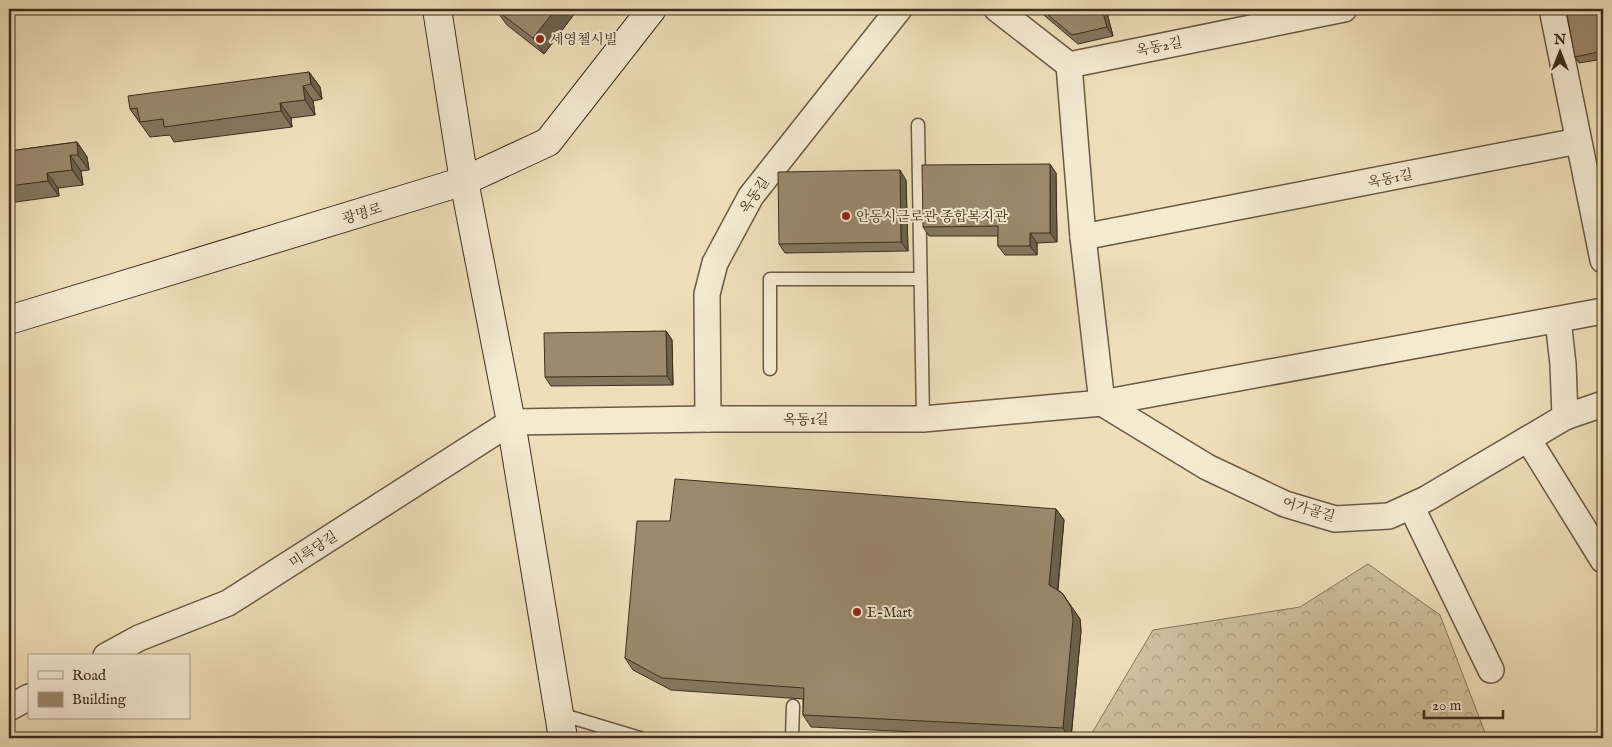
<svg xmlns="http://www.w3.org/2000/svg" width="1612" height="747" font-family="'IM FELL English','Noto Serif KR',serif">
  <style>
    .forest { fill: url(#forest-crowns); stroke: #87785d }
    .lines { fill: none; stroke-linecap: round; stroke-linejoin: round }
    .lane-casing { stroke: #6a5a43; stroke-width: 15 }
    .street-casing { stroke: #6a5a43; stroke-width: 28 }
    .secondary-casing { stroke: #3e2e1b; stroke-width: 30 }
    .lane { stroke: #f4ead2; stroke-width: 12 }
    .street { stroke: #f4ead2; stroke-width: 25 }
    .secondary { stroke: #f4ead2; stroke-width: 28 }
    .wall { fill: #84775f; stroke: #3e2e1b }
    .shaded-wall { fill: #6c614d; stroke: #3e2e1b }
    .building { fill: #9a8a6e; stroke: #3e2e1b }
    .poi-dot { fill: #8f2418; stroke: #f4ead2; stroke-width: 2 }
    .labels { text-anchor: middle; stroke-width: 4; stroke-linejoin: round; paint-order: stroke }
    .poi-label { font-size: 14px; fill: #3e2e1b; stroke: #f4ead2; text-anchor: start }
    .street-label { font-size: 14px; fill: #3e2e1b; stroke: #f4ead2 }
  </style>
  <defs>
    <pattern id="forest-crowns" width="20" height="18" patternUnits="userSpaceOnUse" patternTransform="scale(1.25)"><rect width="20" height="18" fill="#d0c19f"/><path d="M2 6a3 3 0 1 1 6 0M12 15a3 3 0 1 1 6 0" fill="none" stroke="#aa9d81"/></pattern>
  </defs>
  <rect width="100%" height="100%" fill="#eedfba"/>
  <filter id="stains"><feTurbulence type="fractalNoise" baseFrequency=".004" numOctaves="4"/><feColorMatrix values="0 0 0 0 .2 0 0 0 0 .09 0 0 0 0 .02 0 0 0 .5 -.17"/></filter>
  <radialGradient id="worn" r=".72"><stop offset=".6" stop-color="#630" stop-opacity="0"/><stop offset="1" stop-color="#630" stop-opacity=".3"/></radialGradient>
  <!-- forest -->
  <polygon class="forest" points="1368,564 1440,615 1487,738 1089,738 1153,630 1300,607"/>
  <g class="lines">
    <defs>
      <g id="lane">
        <polyline points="918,125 923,419"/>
        <polyline points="770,369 770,279 920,279"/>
        <polyline points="560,714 640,738"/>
        <polyline points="792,738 793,706"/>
      </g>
      <g id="street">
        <polyline points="997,9 1069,65 1344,9"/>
        <polyline points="1552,9 1603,260"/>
        <polyline points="1069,65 1083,237 1102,403"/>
        <polyline points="1083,237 1578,141"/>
        <polyline points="1558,320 1563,364 1565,417"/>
        <polyline points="1102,403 1207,467 1285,504 1335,519 1389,516 1426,499 1565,417 1603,404"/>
        <polyline points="708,419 707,294 715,263 751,196 899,9"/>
        <polyline points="1528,439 1603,560"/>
        <polyline points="1411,506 1491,670"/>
        <polyline points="106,656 139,638 228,603 511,422 708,419 923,419 1102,403 1603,311"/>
        <polyline points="9,708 29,697"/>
      </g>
      <g id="secondary">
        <polyline points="437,9 464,181 511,422 563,738"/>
        <polyline points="9,320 464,181 548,142 652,9"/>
      </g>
    </defs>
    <!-- lane casing -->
    <use href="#lane" class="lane-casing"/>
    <!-- street casing -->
    <use href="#street" class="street-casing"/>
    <!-- secondary casing -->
    <use href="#secondary" class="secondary-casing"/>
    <!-- lane -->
    <use href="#lane" class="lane"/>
    <!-- street -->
    <use href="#street" class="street"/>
    <!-- secondary -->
    <use href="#secondary" class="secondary"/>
  </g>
  <!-- wall -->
  <g class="wall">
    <polygon points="578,9 544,54 507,25 496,10"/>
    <polygon points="1037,9 1106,9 1113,36 1078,44 1039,11"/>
    <polygon points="1603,9 1603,59 1579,63 1575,57"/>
    <polygon points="309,72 320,87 322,99 313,101 315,115 291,118 292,127 174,142 170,135 150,137 130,109"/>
    <polygon points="77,142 87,157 89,170 81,171 83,185 58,188 59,196 9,203 9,151"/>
    <polygon points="1056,173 1057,242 1037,243 1037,255 1005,255 998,246 998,236 929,236 923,227"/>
    <polygon points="906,180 908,251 785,253 779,244"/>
    <polygon points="666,331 672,340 673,385 551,386 545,377"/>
    <polygon points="1056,509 1064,520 1058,590 1062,593 1080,619 1081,631 1071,738 1039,738 811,727 803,715 803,699 671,690 633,670 625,658 670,521"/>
  </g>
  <!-- shaded-wall -->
  <g class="shaded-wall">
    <polygon points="556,9 578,9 544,54 533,38"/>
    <polygon points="1102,9 1106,9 1113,36 1107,27"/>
    <polygon points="309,72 320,87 322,99 311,84"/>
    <polygon points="303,86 313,101 315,115 305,100"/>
    <polygon points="280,103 291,118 292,127 281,111"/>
    <polygon points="77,142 87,157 89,170 78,155"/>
    <polygon points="70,155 81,171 83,185 72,170"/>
    <polygon points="1050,164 1056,173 1057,242 1050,233"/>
    <polygon points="900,170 906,180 908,251 901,242"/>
    <polygon points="47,173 58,188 59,196 48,181"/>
    <polygon points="1030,233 1037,243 1037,255 1030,246"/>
    <polygon points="666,331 672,340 673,385 667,376"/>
    <polygon points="1056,509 1064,520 1057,596 1049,585"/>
    <polygon points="1062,593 1080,619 1081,631 1071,738 1070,738 1063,728"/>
  </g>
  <!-- building -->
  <g class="building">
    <polygon points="497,9 556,9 533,38 496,10"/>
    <polygon points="1041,9 1102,9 1107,27 1072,35"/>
    <polygon points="1566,9 1603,9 1603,51 1575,57"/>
    <polygon points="309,72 311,84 303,86 305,100 280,103 281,111 164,127 163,119 140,122 137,108 130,109 128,96"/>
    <polygon points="77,142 78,155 70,155 72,170 47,173 48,181 9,186 9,151"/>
    <polygon points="1050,164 1050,233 1030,233 1030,246 998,246 998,226 923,227 922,165"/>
    <polygon points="900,170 901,242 779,244 778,172"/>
    <polygon points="666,331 667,376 545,377 544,333"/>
    <polygon points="675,479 1056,509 1049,585 1062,593 1071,607 1073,619 1063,728 803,715 804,688 662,678 625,658 637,521 670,521"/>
  </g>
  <!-- markers -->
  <g class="poi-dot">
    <circle cx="540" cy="39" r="5"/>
    <circle cx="846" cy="216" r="5"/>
    <circle cx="857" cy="612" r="5"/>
  </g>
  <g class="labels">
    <!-- poi labels -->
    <g class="poi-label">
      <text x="550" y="44">세영첼시빌</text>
      <text x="856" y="221">안동시근로관 종합복지관</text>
      <text x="867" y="617">E-Mart</text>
    </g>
    <!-- street labels -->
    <g class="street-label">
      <text transform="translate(1159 46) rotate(-11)" y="5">옥동2길</text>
      <text transform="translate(1390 178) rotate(-11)" y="5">옥동1길</text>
      <text transform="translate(754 195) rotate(-56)" y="5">옥동길</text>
      <text transform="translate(362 213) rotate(-17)" y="5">광명로</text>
      <text x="806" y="424">옥동1길</text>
      <text transform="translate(1309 509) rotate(16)" y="5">어가골길</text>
      <text transform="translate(313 549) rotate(-33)" y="5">미륵당길</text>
    </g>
  </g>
  <!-- margin -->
  <rect width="1612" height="747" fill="none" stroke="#eedfba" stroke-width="30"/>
  <rect x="10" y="10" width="1592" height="727" fill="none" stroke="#3e2e1b" stroke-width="2.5"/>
  <rect x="15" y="15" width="1582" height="717" fill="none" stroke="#3e2e1b"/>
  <!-- legend -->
  <rect x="28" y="654" width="162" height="65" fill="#f4ead2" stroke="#ab9f89"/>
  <rect x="38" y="671" width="25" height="8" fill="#f4ead2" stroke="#ab9f89"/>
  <text x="72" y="680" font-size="15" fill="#3e2e1b">Road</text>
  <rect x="38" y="692" width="25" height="15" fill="#9a8a6e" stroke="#ab9f89"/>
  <text x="72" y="704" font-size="15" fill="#3e2e1b">Building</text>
  <!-- north arrow -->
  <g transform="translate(1560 52)" stroke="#f4ead2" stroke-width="4" paint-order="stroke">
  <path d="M0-4L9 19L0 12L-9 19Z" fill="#3e2e1b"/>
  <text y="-8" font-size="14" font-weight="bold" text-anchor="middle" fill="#3e2e1b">N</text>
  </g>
  <!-- scale -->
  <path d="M1424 710v8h79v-8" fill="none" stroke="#3e2e1b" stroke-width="2.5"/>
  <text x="1432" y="710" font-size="15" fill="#3e2e1b" stroke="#f4ead2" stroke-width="4" paint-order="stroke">20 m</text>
  <rect width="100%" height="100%" filter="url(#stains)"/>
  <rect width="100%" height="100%" fill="url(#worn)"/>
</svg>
